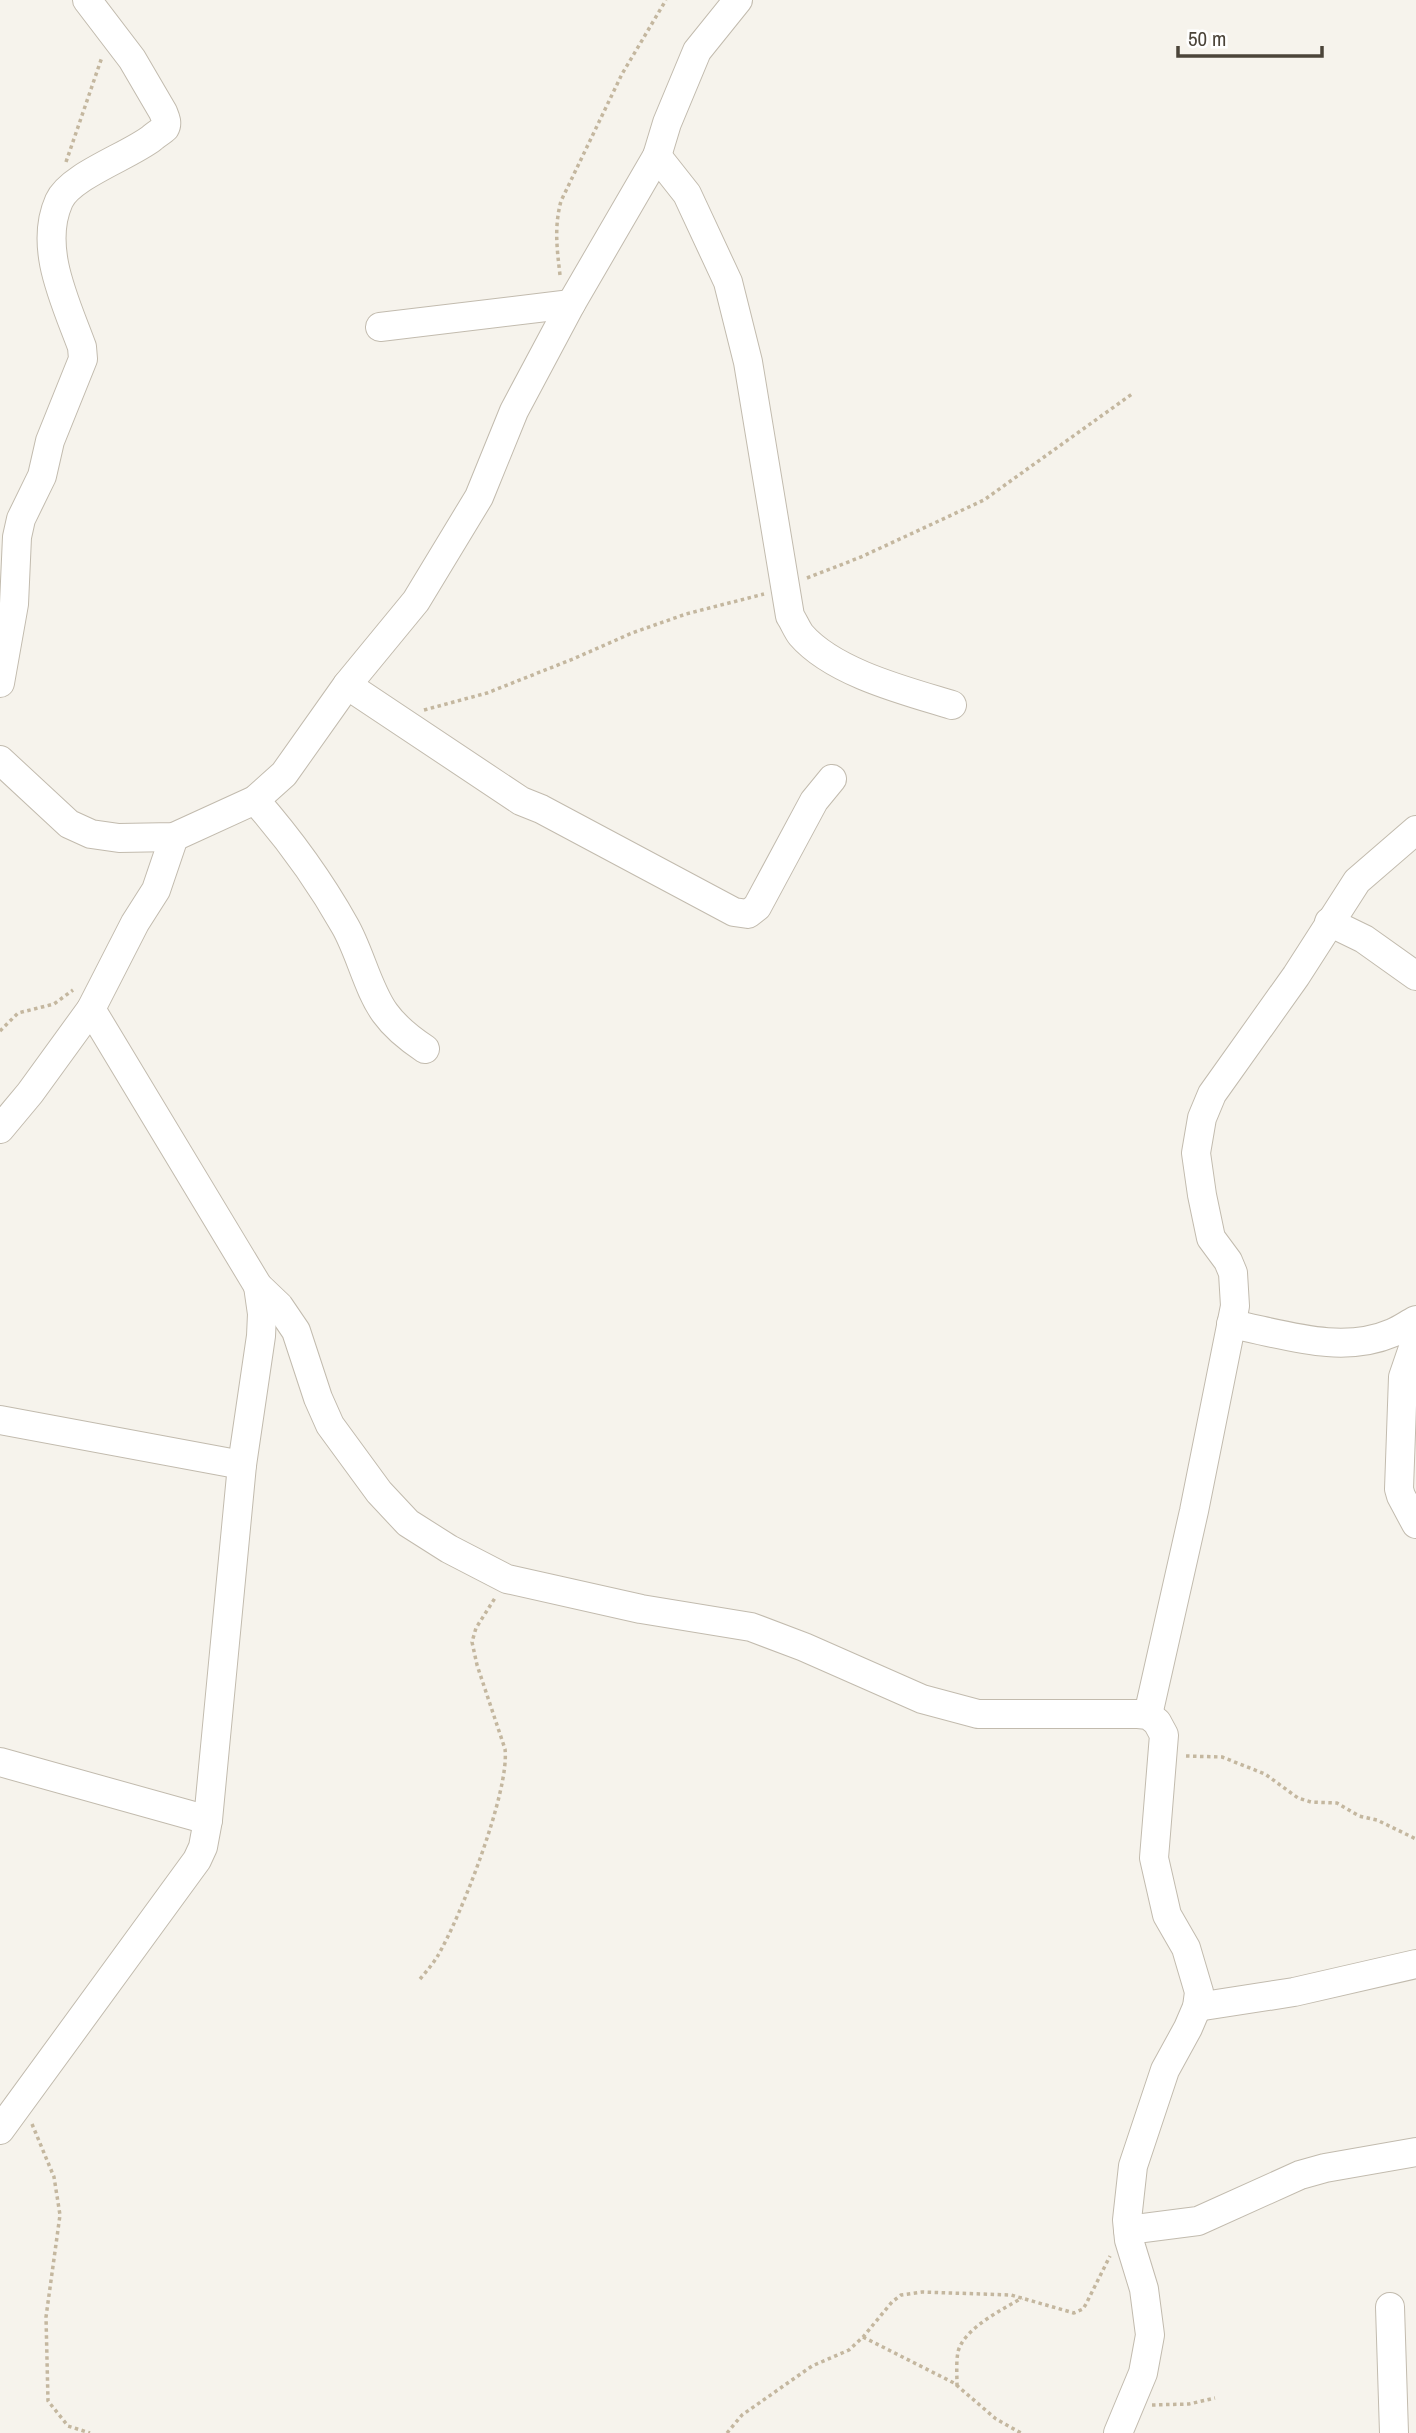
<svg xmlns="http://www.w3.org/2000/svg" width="1416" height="2433" font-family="'Archivo Narrow',sans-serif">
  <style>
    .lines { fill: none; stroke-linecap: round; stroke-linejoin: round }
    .minor-casing { stroke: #c2bbae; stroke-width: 30 }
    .path { stroke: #c4b79f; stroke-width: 3.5; stroke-dasharray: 3.5 3.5; stroke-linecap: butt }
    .minor { stroke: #fff; stroke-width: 28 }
  </style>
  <rect width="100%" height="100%" fill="#f6f3ec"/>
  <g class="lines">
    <defs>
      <g id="minor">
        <path d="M657 156 687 194 728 282 748 362 790 616C794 622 797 630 801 635 834 673 906 691 952 705"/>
        <polyline points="380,327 571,304"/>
        <path d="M0 683 14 604 17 537 21 519 42 476 50 441 83 359 82 347C66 303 38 248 59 201 70 176 129 156 152 138 155 135 162 131 165 128 168 123 165 117 163 112L132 59 87 0"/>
        <polyline points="347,685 521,801 541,809 734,912 748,914 757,907 814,801 832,779"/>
        <polyline points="0,760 69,824 91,834 119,838 174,837 255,800 284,774 347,685 416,601 479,497 514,411 571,304 657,156 667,123 697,51 738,0"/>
        <path d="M255 800C291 841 318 878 345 926 360 952 368 990 385 1013 395 1027 410 1039 425 1049"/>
        <polyline points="1329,922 1364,939 1416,976"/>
        <polyline points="91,1009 258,1286 279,1306 296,1331 318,1398 330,1425 379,1492 408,1523 449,1549 507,1579 641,1609 751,1627 804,1647 922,1699 978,1714 1138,1714 1148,1715 1157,1722 1164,1735 1154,1858 1167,1915 1186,1948 1199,1992 1197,2007 1188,2028 1165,2070 1133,2166 1127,2220 1129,2240 1144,2289 1150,2335 1143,2373 1118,2433"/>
        <polyline points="0,1129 30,1093 91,1009 135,923 156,890 174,837"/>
        <path d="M1231 1324C1283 1334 1341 1355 1392 1333 1400 1330 1408 1324 1416 1320"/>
        <polyline points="1416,1339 1403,1377 1399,1489 1401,1496 1416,1524"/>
        <polyline points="0,1420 242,1465"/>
        <polyline points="1148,1715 1194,1511 1235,1306 1233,1273 1228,1261 1211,1238 1202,1195 1196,1153 1202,1118 1212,1094 1296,976 1357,881 1416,830"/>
        <polyline points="0,1762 208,1820"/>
        <polyline points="1197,2007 1294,1992 1416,1964"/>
        <polyline points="0,2130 197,1860 203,1847 208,1820 242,1465 261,1336 262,1314 258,1286"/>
        <polyline points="1128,2230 1198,2221 1300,2175 1325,2168 1416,2152"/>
        <polyline points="1390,2307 1394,2433"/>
      </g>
    </defs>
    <!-- minor casing -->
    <use href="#minor" class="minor-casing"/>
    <!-- path -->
    <g class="path">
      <polyline points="66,162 102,57"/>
      <path d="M560 275C557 249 554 227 561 201L622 74 666 0"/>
      <polyline points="807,578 861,557 984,500 1132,394"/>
      <polyline points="424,710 487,693 573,659 632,633 686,614 764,594"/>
      <polyline points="0,1031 18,1013 54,1004 73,990"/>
      <polyline points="1186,1756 1222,1757 1265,1774 1298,1798 1311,1802 1337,1803 1359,1816 1377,1820 1416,1839"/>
      <path d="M420 1979C426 1972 432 1965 437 1957 460 1919 510 1791 505 1749L477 1665 472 1642 476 1628 495 1598"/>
      <polyline points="32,2124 54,2177 60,2215 46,2317 48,2401 68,2426 90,2433"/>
      <polyline points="863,2337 954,2383 996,2419 1021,2433"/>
      <path d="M957 2386C957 2375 956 2362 958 2352 963 2329 1003 2309 1022 2298"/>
      <polyline points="1152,2405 1189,2404 1215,2398"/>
      <polyline points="727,2433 742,2415 812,2366 849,2350 863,2337 892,2302 901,2295 922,2292 1011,2295 1074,2313 1083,2309 1086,2304 1110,2256"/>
    </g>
    <!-- minor -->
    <use href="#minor" class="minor"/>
  </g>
  <!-- scale -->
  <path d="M1178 46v10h144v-10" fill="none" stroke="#4b4439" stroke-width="3.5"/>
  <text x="1188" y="46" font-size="21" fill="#4b4439" stroke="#ffffff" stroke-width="5" paint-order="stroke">50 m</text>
</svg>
